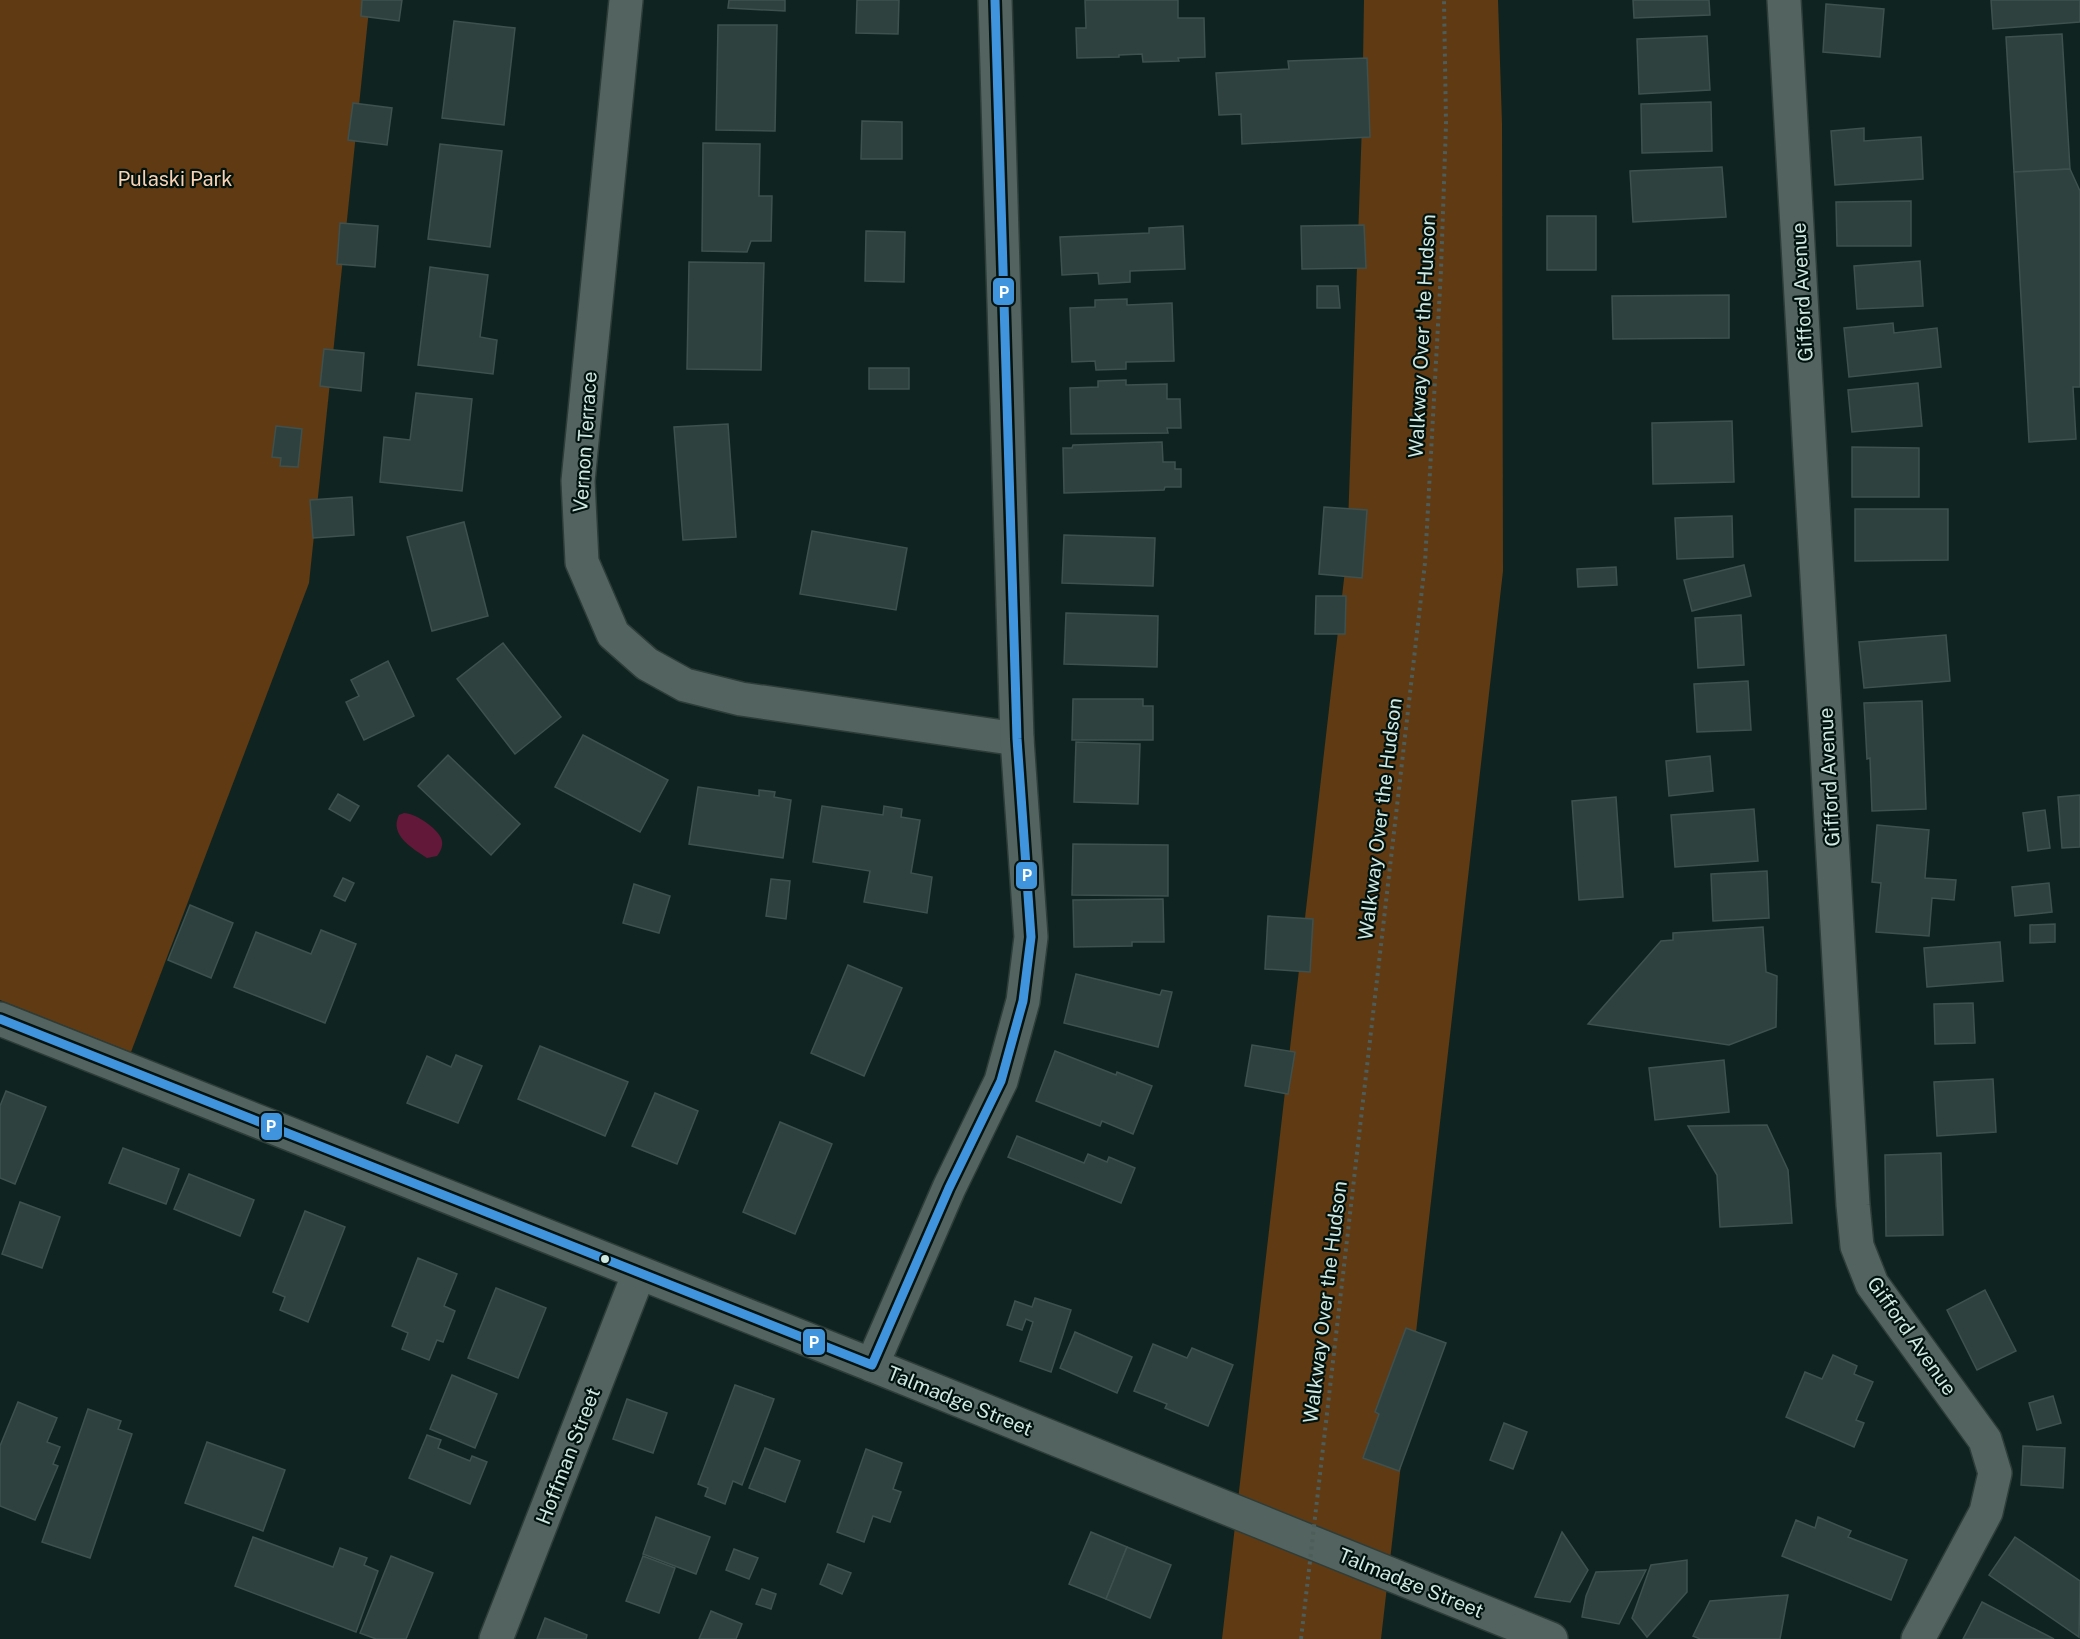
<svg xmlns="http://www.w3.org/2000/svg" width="2080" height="1639" font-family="'Public Sans',sans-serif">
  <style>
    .green { fill: #603a13 }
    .water { fill: #621839 }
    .building { fill: #2f413f; stroke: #3e514f; stroke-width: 1.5 }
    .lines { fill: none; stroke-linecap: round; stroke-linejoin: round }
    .minor-casing { stroke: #2e3d39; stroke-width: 36 }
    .minor { stroke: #526360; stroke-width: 33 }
    .path-bridge { stroke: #4d5d5a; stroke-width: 4; stroke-dasharray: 3 4.5; stroke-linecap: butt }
    .bus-1-casing { stroke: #02120e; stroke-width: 14 }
    .bus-1 { stroke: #4094de; stroke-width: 9 }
    .bus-dot { fill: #d0e8e2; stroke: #02120e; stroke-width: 2 }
    .labels { text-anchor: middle; stroke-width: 4.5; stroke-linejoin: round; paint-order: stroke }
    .park-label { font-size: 20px; fill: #fad2b4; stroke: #02120e }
    .street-label { font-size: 20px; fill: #d0e8e2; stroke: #02120e }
    .line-badge { stroke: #02120e; stroke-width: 2 }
    .badge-label { font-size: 16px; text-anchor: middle; font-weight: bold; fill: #fff }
  </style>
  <rect width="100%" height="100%" fill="#0f2420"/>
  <!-- green -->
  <g class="green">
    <polygon points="0,0 370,0 309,583 131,1052 0,1000"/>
    <polygon points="1364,0 1498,0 1502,124 1503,571 1381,1639 1222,1639 1347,553 1362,124"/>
  </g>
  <!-- water -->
  <path class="water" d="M404 813C415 813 437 828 441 838 444 844 441 851 437 856L427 858C412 848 389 835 399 815Z"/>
  <!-- building -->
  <g class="building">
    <polygon points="362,0 402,0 399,21 361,16"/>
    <polygon points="729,0 785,0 785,11 728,8"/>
    <polygon points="857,0 899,0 898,34 856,33"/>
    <polygon points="1085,0 1178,0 1178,18 1204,18 1205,57 1178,58 1179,61 1143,62 1142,54 1119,55 1119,57 1077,58 1076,28 1086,28"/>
    <polygon points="1633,0 1709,0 1710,15 1634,18"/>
    <polygon points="1991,0 2080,0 2080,22 1993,29"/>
    <polygon points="1826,4 1884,9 1880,57 1823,52"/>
    <polygon points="454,21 515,28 504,125 442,118"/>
    <polygon points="718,25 777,25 775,131 716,130"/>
    <polygon points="2062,34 2070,169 2014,172 2006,37"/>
    <polygon points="1707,36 1710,90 1639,94 1637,39"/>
    <polygon points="1367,58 1370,137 1242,144 1241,114 1219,115 1216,73 1289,69 1288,61"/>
    <polygon points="1711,102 1712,151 1642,153 1641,104"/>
    <polygon points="353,103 392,108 387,145 348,140"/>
    <polygon points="862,121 902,122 902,159 861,159"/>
    <polygon points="1864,128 1864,141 1921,137 1923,179 1835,185 1831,131"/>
    <polygon points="703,143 760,144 759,196 772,196 771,241 751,241 747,252 702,251"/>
    <polygon points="440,144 502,151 490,247 428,239"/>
    <polygon points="1722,167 1726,217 1633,222 1630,171"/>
    <polygon points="2070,169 2080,191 2080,387 2073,387 2076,439 2029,442 2014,172"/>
    <polygon points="1911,201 1911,246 1837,246 1836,202"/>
    <rect x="1547" y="216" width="49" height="54"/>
    <polygon points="340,223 378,226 375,267 337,264"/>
    <polygon points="1364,225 1366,268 1302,269 1301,226"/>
    <polygon points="1183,226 1185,269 1130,271 1130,282 1099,284 1098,273 1062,275 1060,237 1149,233 1149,228"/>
    <polygon points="866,231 905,232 904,282 865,281"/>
    <polygon points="1920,261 1923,306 1857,309 1854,266"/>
    <polygon points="689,262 764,263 761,370 687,369"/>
    <polygon points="430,267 488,275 480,337 497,340 493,374 418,365"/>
    <polygon points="1317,286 1338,286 1340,308 1317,308"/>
    <polygon points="1729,295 1729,338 1613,339 1612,296"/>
    <polygon points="1127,299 1127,305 1172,303 1174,361 1126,362 1126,369 1096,370 1095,361 1072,362 1070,308 1095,307 1095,300"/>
    <polygon points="1893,323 1894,333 1937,328 1941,367 1849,377 1844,328"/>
    <polygon points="324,349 364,353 361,391 320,386"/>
    <rect x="869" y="368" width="40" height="21"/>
    <polygon points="1126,380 1126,385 1167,384 1167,399 1180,399 1181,428 1167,428 1168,433 1071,434 1070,388 1098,387 1098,381"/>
    <polygon points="1918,383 1922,426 1852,432 1848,390"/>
    <polygon points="416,393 472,399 462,491 380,482 384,437 410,440"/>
    <polygon points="1732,421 1734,482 1653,484 1652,423"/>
    <polygon points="728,424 736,537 683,540 674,427"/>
    <polygon points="276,426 302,429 298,467 280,466 281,458 272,457"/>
    <polygon points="1162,442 1163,462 1175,462 1175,469 1181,469 1181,487 1165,487 1164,490 1064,493 1063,448 1072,448 1073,445"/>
    <polygon points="1852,447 1919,448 1919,497 1852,497"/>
    <polygon points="352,497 354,535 313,538 310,500"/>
    <polygon points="1324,507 1367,510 1362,578 1319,574"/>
    <polygon points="1855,509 1948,509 1948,560 1855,561"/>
    <polygon points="1732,516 1733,557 1677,559 1675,518"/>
    <polygon points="464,522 488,616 432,631 407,537"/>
    <polygon points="812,531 907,548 896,610 800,594"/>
    <polygon points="1064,535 1155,538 1153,586 1062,583"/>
    <polygon points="1744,565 1751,596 1692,611 1684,580"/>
    <polygon points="1616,567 1617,585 1578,587 1577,569"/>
    <polygon points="1316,596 1346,596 1345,634 1315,634"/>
    <polygon points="1066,613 1158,616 1157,667 1064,664"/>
    <polygon points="1741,615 1744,665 1698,668 1695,618"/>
    <polygon points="1946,635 1950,681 1864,688 1859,642"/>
    <polygon points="503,643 561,717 515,754 457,679"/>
    <polygon points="388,661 414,716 364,740 346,702 359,696 351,680"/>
    <polygon points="1748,681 1751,730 1697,732 1694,684"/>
    <polygon points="1073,699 1143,699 1143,706 1153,706 1153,740 1072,740"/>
    <polygon points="1922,701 1926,809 1872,811 1870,758 1867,759 1864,703"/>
    <polygon points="583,735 668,780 640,832 555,787"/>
    <polygon points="1076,742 1140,744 1138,804 1074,802"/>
    <polygon points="448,755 520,824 491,855 418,786"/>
    <polygon points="1710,756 1713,791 1669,796 1666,761"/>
    <polygon points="698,787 759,796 759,790 775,792 774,797 791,800 783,858 689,844"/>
    <polygon points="338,794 359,806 350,821 329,809"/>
    <polygon points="2080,795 2080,847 2062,848 2058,797"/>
    <polygon points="1616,797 1623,897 1579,900 1572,801"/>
    <polygon points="822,806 883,815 884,806 902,809 901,817 920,820 911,873 932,877 927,913 864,902 870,871 813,862"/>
    <polygon points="1754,809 1758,861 1675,867 1671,815"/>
    <polygon points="2045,810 2050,848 2028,851 2023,813"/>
    <polygon points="1877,825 1929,830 1925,878 1956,880 1954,900 1932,898 1929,936 1876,932 1881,883 1872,882"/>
    <polygon points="1073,844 1168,845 1168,896 1072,895"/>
    <polygon points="1767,871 1769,918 1713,921 1711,874"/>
    <polygon points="343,878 354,883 345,901 334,896"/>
    <polygon points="771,879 790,881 786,919 766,916"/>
    <polygon points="2049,883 2052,912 2015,916 2012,887"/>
    <polygon points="634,884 670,896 659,933 623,923"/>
    <polygon points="1163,899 1164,942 1132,942 1132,946 1074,947 1073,900"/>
    <polygon points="190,905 233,923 211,978 168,960"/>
    <polygon points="1268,916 1313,919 1310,972 1265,969"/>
    <polygon points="2055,924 2055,942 2030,943 2030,925"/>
    <polygon points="1763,927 1766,972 1777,976 1776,1027 1729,1045 1588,1024 1661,941 1673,940 1673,933"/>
    <polygon points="321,930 356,944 325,1023 234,987 256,932 311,954"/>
    <polygon points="2000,942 2003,981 1927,987 1924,948"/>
    <polygon points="848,965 902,988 864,1076 811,1053"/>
    <polygon points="1076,974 1160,995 1162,990 1172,992 1158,1047 1064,1023"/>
    <polygon points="1973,1003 1975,1043 1935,1044 1934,1004"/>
    <polygon points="1252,1045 1295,1052 1288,1094 1245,1086"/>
    <polygon points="540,1046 628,1082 605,1136 518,1099"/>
    <polygon points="1055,1051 1116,1075 1117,1072 1152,1086 1133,1134 1102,1121 1100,1126 1036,1101"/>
    <polygon points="456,1055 482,1066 458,1123 407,1103 427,1056 451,1067"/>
    <polygon points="1724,1060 1729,1112 1655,1120 1649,1068"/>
    <polygon points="1993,1079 1996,1132 1937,1136 1934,1082"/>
    <polygon points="6,1091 46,1107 15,1184 0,1178 0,1106"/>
    <polygon points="655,1093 698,1111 677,1164 632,1146"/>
    <polygon points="780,1122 832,1144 795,1234 743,1212"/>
    <polygon points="1767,1125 1788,1170 1792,1223 1720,1227 1717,1175 1688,1126"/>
    <polygon points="1017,1136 1084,1163 1088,1154 1107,1162 1109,1157 1135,1168 1121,1203 1008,1157"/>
    <polygon points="123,1148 179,1169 166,1204 109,1183"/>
    <polygon points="1941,1153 1943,1235 1886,1236 1885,1155"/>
    <polygon points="189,1174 254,1200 240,1236 174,1209"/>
    <polygon points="20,1202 60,1217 42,1268 2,1254"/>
    <polygon points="305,1211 345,1227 308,1322 280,1310 285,1297 273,1292"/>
    <polygon points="418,1258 457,1274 444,1306 455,1311 443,1342 437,1340 429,1360 402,1349 408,1333 392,1326"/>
    <polygon points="496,1288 546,1308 518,1378 468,1358"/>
    <polygon points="1985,1290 2016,1351 1977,1370 1947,1310"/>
    <polygon points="1035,1298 1071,1310 1051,1372 1020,1361 1033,1322 1026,1319 1022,1330 1007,1325 1015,1301 1032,1307"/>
    <polygon points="1406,1328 1446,1343 1399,1471 1363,1458 1379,1414 1375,1412"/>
    <polygon points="1075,1332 1132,1357 1117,1393 1060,1368"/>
    <polygon points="1153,1344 1187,1358 1192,1348 1233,1365 1208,1426 1165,1408 1167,1404 1134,1391"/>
    <polygon points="1833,1355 1857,1366 1854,1374 1873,1382 1856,1420 1864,1423 1854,1447 1786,1417 1805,1372 1822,1379"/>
    <polygon points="452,1375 497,1394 475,1448 430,1429"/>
    <polygon points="735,1385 774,1399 742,1485 733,1481 725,1504 705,1496 708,1488 698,1484"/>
    <polygon points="2053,1396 2061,1423 2037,1430 2029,1403"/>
    <polygon points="627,1399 667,1413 653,1453 613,1439"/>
    <polygon points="18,1402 57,1418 47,1442 60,1447 53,1464 58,1466 35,1520 0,1506 0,1446"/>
    <polygon points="88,1409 121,1421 118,1429 132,1434 90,1558 42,1542"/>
    <polygon points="1504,1423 1527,1432 1513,1469 1490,1460"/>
    <polygon points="427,1435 441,1440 438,1448 470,1461 472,1456 487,1462 470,1504 409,1478"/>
    <polygon points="207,1442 285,1470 263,1531 185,1503"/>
    <polygon points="2023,1446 2065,1448 2063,1488 2021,1485"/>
    <polygon points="765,1448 800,1461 785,1502 749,1488"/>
    <polygon points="866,1449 902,1463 893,1489 901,1492 890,1522 873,1516 864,1542 837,1532"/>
    <polygon points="656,1517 710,1537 696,1574 643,1554"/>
    <polygon points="1818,1517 1851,1531 1848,1537 1907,1560 1891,1600 1782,1556 1796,1520 1815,1528"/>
    <polygon points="1091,1532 1127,1547 1106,1599 1069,1584"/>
    <polygon points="1562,1532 1588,1570 1570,1602 1535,1597"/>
    <polygon points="253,1537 333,1567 340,1548 367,1558 364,1565 378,1571 356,1632 235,1586"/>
    <polygon points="2015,1537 2080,1581 2079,1637 1989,1575"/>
    <polygon points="1127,1547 1171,1565 1150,1618 1106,1599"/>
    <polygon points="734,1549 758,1558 749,1579 726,1570"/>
    <polygon points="391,1556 433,1573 406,1639 376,1639 360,1633"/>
    <polygon points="643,1556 675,1568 659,1613 626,1601"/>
    <polygon points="1687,1560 1687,1592 1647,1637 1632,1618 1651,1565"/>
    <polygon points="828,1564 851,1573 842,1594 820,1584"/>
    <polygon points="1646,1570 1619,1624 1582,1617 1586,1596 1596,1572"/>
    <polygon points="762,1589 776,1594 771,1609 756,1604"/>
    <polygon points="1788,1595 1780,1639 1700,1639 1693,1636 1710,1601"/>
    <polygon points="1982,1602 2054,1639 1963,1639"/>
    <polygon points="711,1611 742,1624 736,1639 699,1639"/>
    <polygon points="545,1618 587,1635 586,1639 537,1639"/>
  </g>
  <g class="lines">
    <defs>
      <g id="minor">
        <polyline points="626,0 578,481 582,562 613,634 647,664 685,685 741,699 1017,739"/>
        <polyline points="1784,0 1853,1205 1857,1246 1872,1284 1985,1440 1995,1473 1986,1512 1918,1639"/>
        <polyline points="0,1019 872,1365 1551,1639"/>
        <polyline points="872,1365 949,1188 1001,1081 1023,1001 1031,937 1017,739 995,0"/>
        <polyline points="496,1639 639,1273"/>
      </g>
    </defs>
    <!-- minor casing -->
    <use href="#minor" class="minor-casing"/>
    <!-- minor -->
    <use href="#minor" class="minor"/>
    <!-- path-bridge -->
    <polyline class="path-bridge" points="1301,1639 1425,563 1441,270 1446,124 1444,0"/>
    <defs>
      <polyline id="bus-1" points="0,1019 872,1365 949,1188 1001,1081 1023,1001 1031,937 1017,739 995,0"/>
    </defs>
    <!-- bus-1 casing -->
    <use href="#bus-1" class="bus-1-casing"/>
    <!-- bus-1 -->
    <use href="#bus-1" class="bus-1"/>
  </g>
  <!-- markers -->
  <circle class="bus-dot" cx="605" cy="1259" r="5"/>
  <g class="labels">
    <!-- park labels -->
    <g class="park-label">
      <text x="175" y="186">Pulaski Park</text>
    </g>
    <!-- street labels -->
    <g class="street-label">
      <text transform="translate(1802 292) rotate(-93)" y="7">Gifford Avenue</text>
      <text transform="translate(1422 336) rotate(-87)" y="7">Walkway Over the Hudson</text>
      <text transform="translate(585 442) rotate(-86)" y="7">Vernon Terrace</text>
      <text transform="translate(1829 777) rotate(-93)" y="7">Gifford Avenue</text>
      <text transform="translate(1380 819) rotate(-83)" y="7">Walkway Over the Hudson</text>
      <text transform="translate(1325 1302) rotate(-83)" y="7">Walkway Over the Hudson</text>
      <text transform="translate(1912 1336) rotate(55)" y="7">Gifford Avenue</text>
      <text transform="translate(960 1401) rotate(22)" y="7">Talmadge Street</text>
      <text transform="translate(568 1456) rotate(-69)" y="7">Hoffman Street</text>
      <text transform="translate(1411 1583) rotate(22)" y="7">Talmadge Street</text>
    </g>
  </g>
  <g class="line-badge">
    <rect x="992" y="277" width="23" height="29" rx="6" fill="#4094de"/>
    <rect x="1015" y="861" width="23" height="29" rx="6" fill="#4094de"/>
    <rect x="260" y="1112" width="23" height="29" rx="6" fill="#4094de"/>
    <rect x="802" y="1328" width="24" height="28" rx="6" fill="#4094de"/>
  </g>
  <g class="badge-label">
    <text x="1004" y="298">P</text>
    <text x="1027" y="881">P</text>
    <text x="271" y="1132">P</text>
    <text x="814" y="1348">P</text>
  </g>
</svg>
